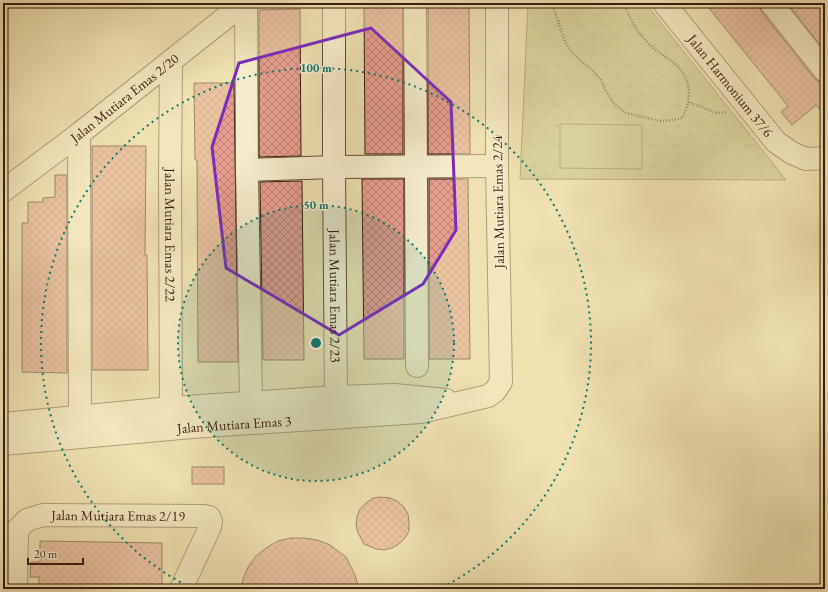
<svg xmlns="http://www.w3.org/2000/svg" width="828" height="592" font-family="'EB Garamond',serif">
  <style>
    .grass { fill: url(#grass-tufts); stroke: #7d6e4a }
    .pitch { fill: #c1c086; stroke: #7d6e4a }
    .building { fill: url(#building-cross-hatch); stroke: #391b0d }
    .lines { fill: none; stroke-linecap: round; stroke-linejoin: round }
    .minor-casing { stroke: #664c36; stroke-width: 24 }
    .path { stroke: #391b0d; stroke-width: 2.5; stroke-dasharray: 1 2; stroke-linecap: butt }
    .minor { stroke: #f5eccc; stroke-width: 22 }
    .marked { fill: none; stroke: #7b2cbf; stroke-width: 3; stroke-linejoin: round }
    .ring { fill: none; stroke: #0f766e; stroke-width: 2; stroke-dasharray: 2 4 }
    .labels { text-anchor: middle; stroke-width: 3; stroke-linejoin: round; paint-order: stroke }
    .street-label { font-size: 14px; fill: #391b0d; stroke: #f5eccc }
    .centre { fill: #0f766e; stroke: #f5eccc; stroke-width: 2 }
    .ring-label { font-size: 12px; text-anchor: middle; font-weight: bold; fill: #0f766e; stroke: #f5eccc; stroke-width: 3; stroke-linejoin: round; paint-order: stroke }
  </style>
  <defs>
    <pattern id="grass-tufts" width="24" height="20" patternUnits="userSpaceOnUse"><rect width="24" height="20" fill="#c1c086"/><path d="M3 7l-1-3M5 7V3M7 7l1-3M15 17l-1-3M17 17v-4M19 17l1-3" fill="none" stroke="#a7a472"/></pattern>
    <pattern id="building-cross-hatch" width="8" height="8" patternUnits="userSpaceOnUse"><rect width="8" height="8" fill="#e69e8e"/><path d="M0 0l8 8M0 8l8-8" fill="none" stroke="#bb8072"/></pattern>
  </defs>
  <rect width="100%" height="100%" fill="#efe1b0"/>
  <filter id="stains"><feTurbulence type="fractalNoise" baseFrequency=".005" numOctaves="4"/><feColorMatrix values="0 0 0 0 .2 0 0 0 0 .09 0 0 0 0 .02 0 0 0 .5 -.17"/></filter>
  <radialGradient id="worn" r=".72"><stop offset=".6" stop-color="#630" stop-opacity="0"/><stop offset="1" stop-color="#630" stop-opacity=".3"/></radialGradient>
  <!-- grass -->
  <polygon class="grass" points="528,3 645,3 786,180 520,179"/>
  <!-- pitch -->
  <polygon class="pitch" points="560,124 642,125 642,169 560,168"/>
  <!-- building -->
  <g class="building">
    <polygon points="364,3 403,3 403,154 365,154"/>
    <polygon points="428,3 469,3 470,154 428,154"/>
    <polygon points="705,3 759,3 759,5 761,11 815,79 820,82 825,83 825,116 816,105 792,125 781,112 788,106"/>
    <polygon points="787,3 825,3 825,51"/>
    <polygon points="300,9 301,156 259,157 259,10"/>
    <polygon points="194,83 234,83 238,362 198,362 197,160 195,160"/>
    <polygon points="92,146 146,146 145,255 147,255 148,370 92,370"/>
    <polygon points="55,175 67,175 67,373 22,372 22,223 28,223 28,202 43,202 43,198 55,197"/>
    <polygon points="362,179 404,179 404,359 364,359"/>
    <polygon points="429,179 468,179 470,359 429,359"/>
    <polygon points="302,181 304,360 263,360 260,182"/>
    <rect x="192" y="467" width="32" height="17"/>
    <polygon points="381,497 390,498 397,501 404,507 408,514 409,522 409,531 405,538 399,544 392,548 384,550 376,549 364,544 358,533 356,525 357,516 360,509 366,503 373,498"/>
    <polygon points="291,538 304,538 317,540 330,545 346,557 355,575 359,589 241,589 243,579 248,567 256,556 266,548 278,541"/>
    <polygon points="40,541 162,543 162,589 39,589 39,577 30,577 31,562 40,562"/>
  </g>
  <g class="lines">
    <defs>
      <g id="minor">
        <polyline points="246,3 247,170 251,403"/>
        <path id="s1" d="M334 3V167L336 397"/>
        <polyline points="415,3 416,167 417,366"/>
        <path id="s2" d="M664 3 776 142 792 153 806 159 825 158"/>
        <polyline points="771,3 825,71"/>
        <path id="s3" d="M171 61 170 179 171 408"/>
        <polyline points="79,134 80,417"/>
        <polyline points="247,170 334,167 497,166"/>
        <path id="s4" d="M3 191 79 134 244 3"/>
        <polyline points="3,424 171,408 336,397 394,395 446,400"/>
        <path id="s5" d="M3 444 192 427 421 412 488 396 495 391 501 382 497 166V3"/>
        <path id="s6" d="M16 589 17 530 27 520 43 515 204 516 209 517 211 521 210 527 181 589"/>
      </g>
    </defs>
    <!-- minor casing -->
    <use href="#minor" class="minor-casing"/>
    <!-- path -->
    <g class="path">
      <path d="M552 3 565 42 575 56 592 70 601 80 606 91 615 105 626 113 660 121 672 120 682 118C692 100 692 79 676 65 667 57 655 51 647 42 636 30 629 18 624 3"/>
      <polyline points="688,102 717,113 727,112"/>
    </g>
    <!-- minor -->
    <use href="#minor" class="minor"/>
  </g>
  <!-- marked area -->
  <path d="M0 0H828V592H0ZM371 28 451 102 456 230 423 284 339 335 226 268 212 147 239 63Z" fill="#efe1b0" fill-opacity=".55" fill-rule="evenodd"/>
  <path class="marked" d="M371 28 451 102 456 230 423 284 339 335 226 268 212 147 239 63Z"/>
  <!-- distance rings -->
  <circle cx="316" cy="343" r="138" fill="#0f766e" fill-opacity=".12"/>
  <g class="ring">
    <circle cx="316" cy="343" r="138"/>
    <path d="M191 588A275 275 0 1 1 441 588"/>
  </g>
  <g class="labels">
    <!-- street labels -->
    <g class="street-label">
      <text dy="5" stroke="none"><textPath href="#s2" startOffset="106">Jalan Harmonium 37/6</textPath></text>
      <text dy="5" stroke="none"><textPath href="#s4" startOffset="153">Jalan Mutiara Emas 2/20</textPath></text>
      <text transform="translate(498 202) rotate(-91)" y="5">Jalan Mutiara Emas 2/24</text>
      <text dy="5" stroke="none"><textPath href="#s3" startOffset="174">Jalan Mutiara Emas 2/22</textPath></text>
      <text dy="5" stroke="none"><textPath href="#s1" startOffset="293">Jalan Mutiara Emas 2/23</textPath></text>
      <text dy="5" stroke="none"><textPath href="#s5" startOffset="232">Jalan Mutiara Emas 3</textPath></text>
      <text dy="5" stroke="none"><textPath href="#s6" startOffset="165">Jalan Mutiara Emas 2/19</textPath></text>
    </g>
  </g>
  <circle cx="316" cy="343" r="6" class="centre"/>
  <g class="ring-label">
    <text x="316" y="72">100 m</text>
    <text x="316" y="209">50 m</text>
  </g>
  <!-- margin -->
  <rect width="828" height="592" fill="none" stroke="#efe1b0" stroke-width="16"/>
  <rect x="4" y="4" width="820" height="584" fill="none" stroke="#391b0d" stroke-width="2"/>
  <rect x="8" y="8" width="812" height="576" fill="none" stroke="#391b0d"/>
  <!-- scale -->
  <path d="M28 558v6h55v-6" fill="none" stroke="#391b0d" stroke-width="2"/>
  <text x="34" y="558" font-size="12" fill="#391b0d" stroke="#f5eccc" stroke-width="3" paint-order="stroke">20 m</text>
  <rect width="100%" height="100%" filter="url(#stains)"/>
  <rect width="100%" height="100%" fill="url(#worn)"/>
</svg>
